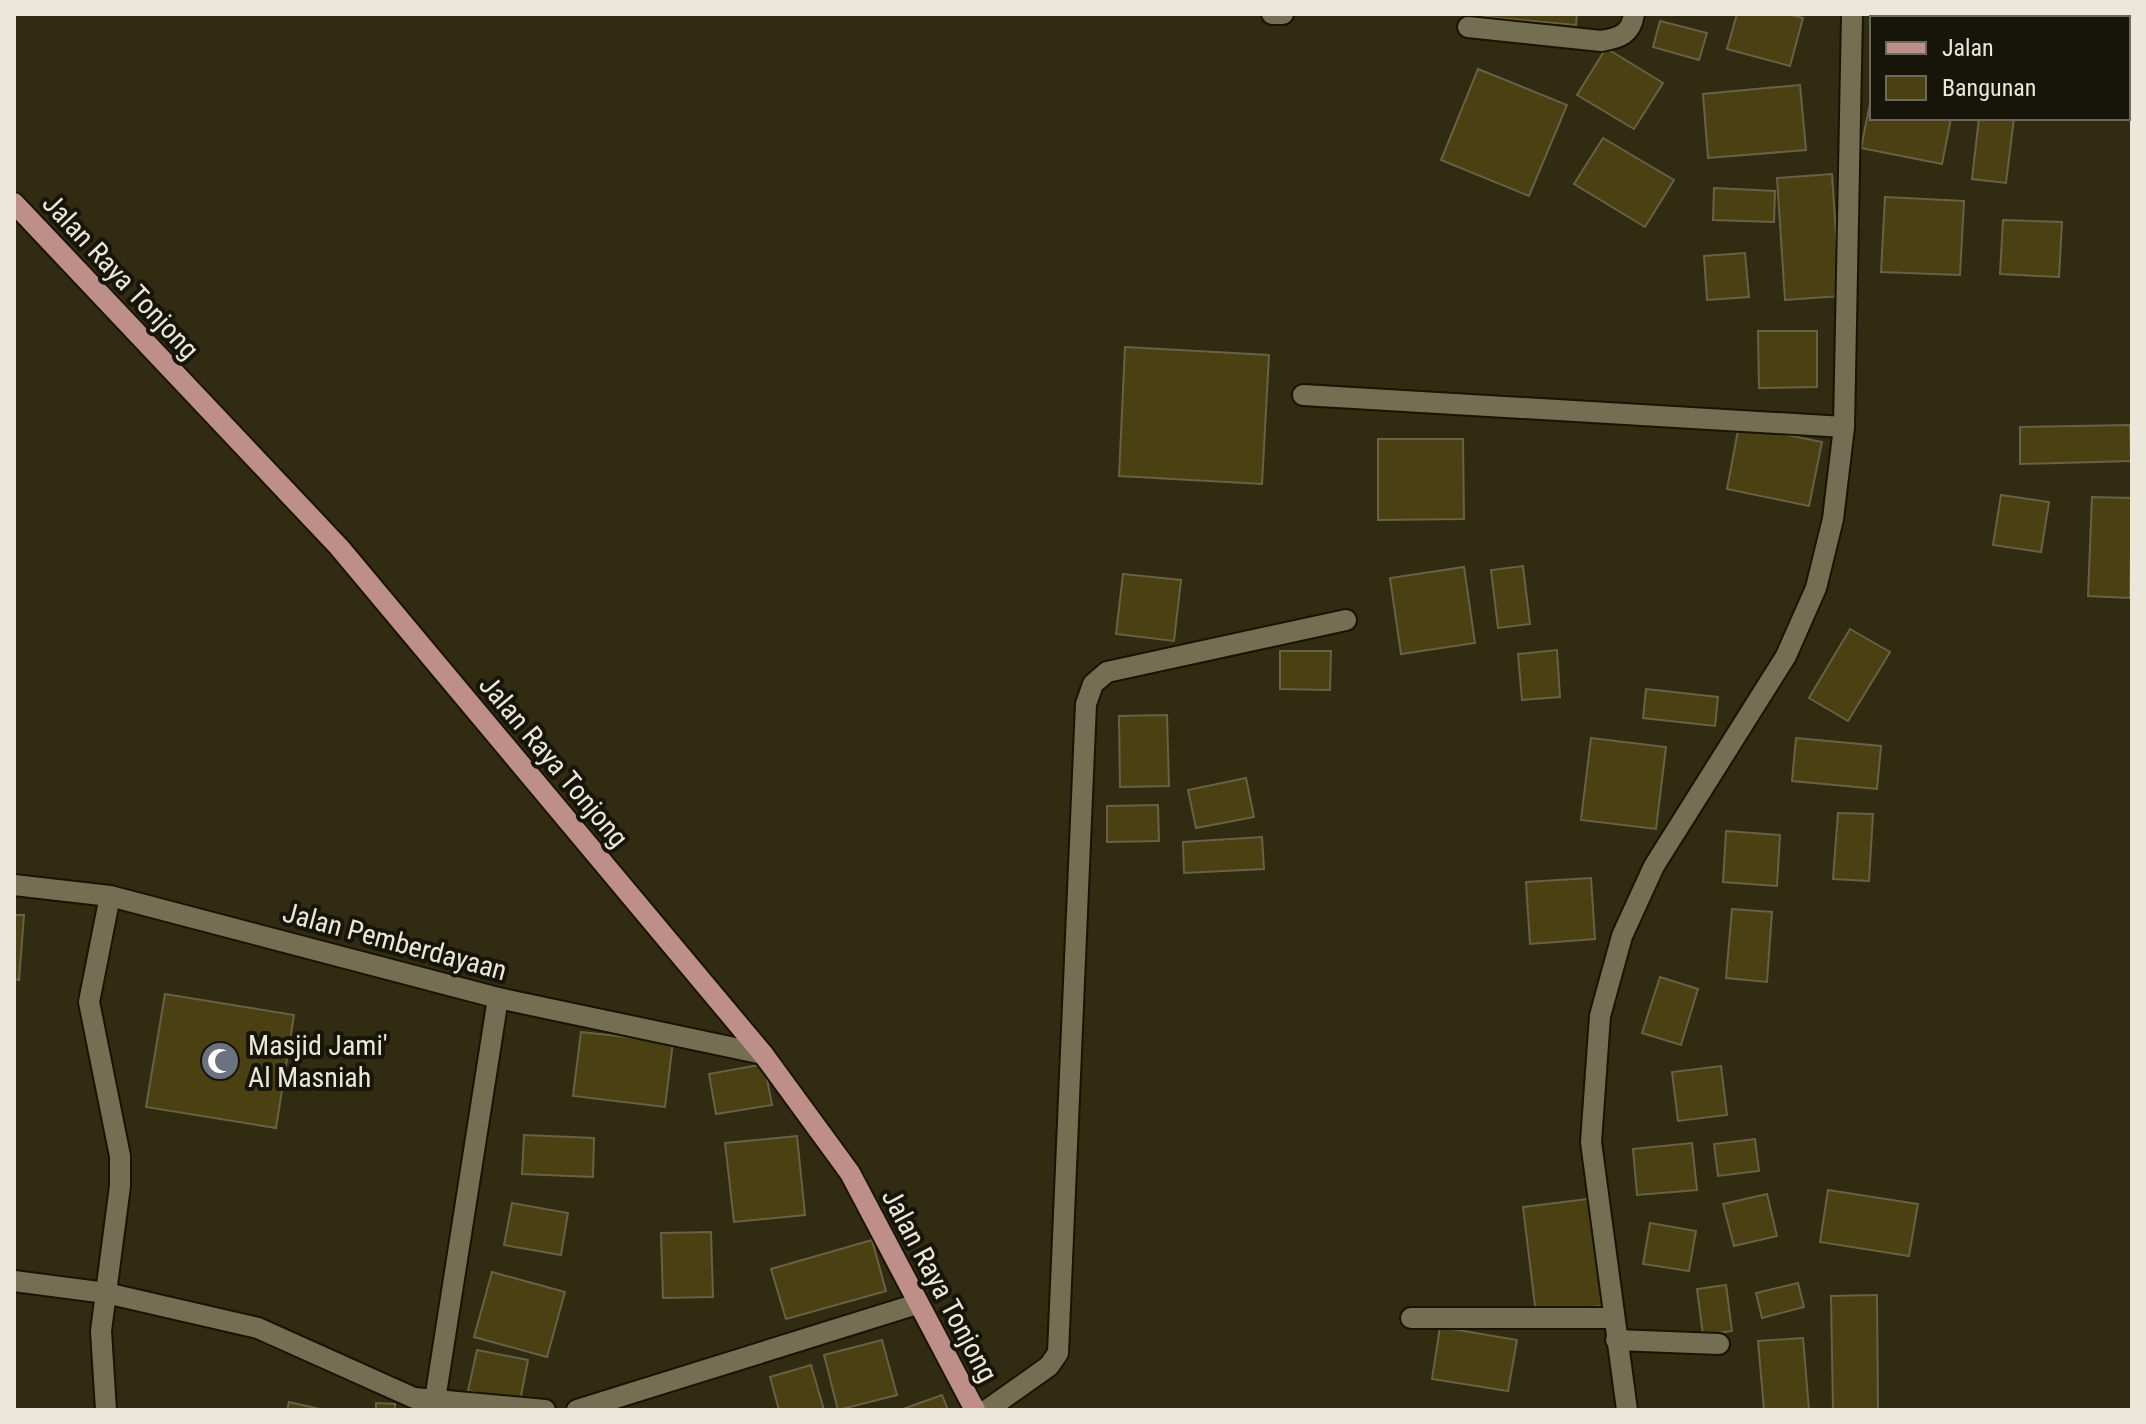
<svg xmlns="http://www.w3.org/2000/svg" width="2146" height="1424" font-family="'Roboto Condensed',sans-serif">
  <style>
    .building { fill: #4a4012; stroke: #676145; stroke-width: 2 }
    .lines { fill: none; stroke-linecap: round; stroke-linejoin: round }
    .minor-casing { stroke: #191400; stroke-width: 24 }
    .major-casing { stroke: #191400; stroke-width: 24 }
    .minor { stroke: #746e52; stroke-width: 20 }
    .major { stroke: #be8e89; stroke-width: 20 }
    .labels { text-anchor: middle; stroke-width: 8; stroke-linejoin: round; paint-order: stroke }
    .street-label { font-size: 28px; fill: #ebe8d9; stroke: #171409 }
    .poi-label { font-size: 28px; fill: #ebe8d9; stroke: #171409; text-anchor: start }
  </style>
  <rect width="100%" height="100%" fill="#312c11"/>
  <!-- building -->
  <g class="building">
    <polygon points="1454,14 1577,14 1576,25"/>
    <polygon points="1737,14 1788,14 1803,18 1790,66 1727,49"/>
    <polygon points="1877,14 1953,14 1953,18 1876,18"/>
    <polygon points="1999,14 2045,14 2045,18 2000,18"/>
    <polygon points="2083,14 2132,14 2132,85 2128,86 2128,18 2084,18"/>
    <polygon points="1660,21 1707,33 1699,60 1653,47"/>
    <polygon points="1606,48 1663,83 1634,129 1577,95"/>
    <polygon points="1478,69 1567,105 1529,196 1441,160"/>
    <polygon points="1800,85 1806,150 1708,158 1703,94"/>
    <polygon points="1872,94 1872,118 1951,118 1942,164 1861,148"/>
    <polygon points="1979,118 2014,118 2006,183 1972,179"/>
    <polygon points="1603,138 1674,180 1645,227 1574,184"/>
    <polygon points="1832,174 1840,296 1785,300 1777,178"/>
    <polygon points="1714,188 1775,191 1774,222 1713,220"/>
    <polygon points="1885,197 1964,201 1960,275 1881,272"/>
    <polygon points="2003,220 2062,222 2059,277 2000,274"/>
    <polygon points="1745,253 1749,297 1707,300 1704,256"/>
    <polygon points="1758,331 1817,331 1817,387 1759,388"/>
    <polygon points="1125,347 1269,355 1262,484 1119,476"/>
    <polygon points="1739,425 1822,442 1809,506 1727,489"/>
    <polygon points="2130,425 2131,461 2020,464 2020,427"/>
    <polygon points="1378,439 1463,439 1464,519 1378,520"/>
    <polygon points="2001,495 2049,502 2041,552 1993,545"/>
    <polygon points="2092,497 2132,498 2130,598 2088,596"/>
    <polygon points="1523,566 1530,624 1498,628 1491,570"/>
    <polygon points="1464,567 1475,643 1401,654 1390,578"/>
    <polygon points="1123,574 1181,580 1174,641 1116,634"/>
    <polygon points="1850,629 1890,652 1848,721 1809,698"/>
    <polygon points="1557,650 1560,697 1522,700 1518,654"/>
    <polygon points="1280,651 1331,651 1330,690 1280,689"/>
    <polygon points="1646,689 1718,697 1715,726 1643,718"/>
    <polygon points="1167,715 1169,786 1120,787 1119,716"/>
    <polygon points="1591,738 1666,747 1656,829 1581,820"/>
    <polygon points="1796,738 1881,746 1877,789 1792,781"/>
    <polygon points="1246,778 1254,817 1196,828 1188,790"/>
    <polygon points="1158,805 1159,841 1107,842 1107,806"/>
    <polygon points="1838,813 1873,814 1869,881 1833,879"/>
    <polygon points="1726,831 1780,835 1777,886 1723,882"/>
    <polygon points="1262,837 1264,869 1184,873 1183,842"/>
    <polygon points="1591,878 1595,939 1530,944 1526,882"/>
    <polygon points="1732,909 1772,912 1767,982 1726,978"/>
    <polygon points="14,915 24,915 19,980 14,979"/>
    <polygon points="1660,977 1698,989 1681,1045 1642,1033"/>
    <polygon points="165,994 294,1015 276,1128 146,1107"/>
    <polygon points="581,1032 673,1042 665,1107 573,1096"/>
    <polygon points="764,1064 772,1105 716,1114 709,1074"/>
    <polygon points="1721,1066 1727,1115 1678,1121 1672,1072"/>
    <polygon points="524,1135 594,1138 593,1177 522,1174"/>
    <polygon points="797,1136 805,1215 734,1222 725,1143"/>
    <polygon points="1755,1139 1759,1171 1718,1176 1714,1144"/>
    <polygon points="1692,1143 1697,1190 1637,1195 1633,1149"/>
    <polygon points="1828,1190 1918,1204 1909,1256 1820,1242"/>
    <polygon points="1767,1194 1777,1236 1734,1246 1723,1204"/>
    <polygon points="1595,1198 1608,1305 1536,1314 1523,1207"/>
    <polygon points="512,1203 568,1213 561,1255 504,1245"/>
    <polygon points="1650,1223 1696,1231 1689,1271 1643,1264"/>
    <polygon points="711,1232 713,1297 663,1298 661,1233"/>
    <polygon points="872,1240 886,1291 786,1319 771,1269"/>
    <polygon points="492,1272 565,1292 547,1357 474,1337"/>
    <polygon points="1798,1283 1804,1307 1762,1318 1756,1293"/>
    <polygon points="1726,1285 1732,1331 1703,1335 1697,1289"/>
    <polygon points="1877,1295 1878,1410 1833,1410 1831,1296"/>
    <polygon points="1440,1327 1517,1340 1508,1391 1432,1379"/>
    <polygon points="1803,1338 1809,1410 1764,1410 1758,1341"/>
    <polygon points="882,1340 897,1395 838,1410 824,1355"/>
    <polygon points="477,1350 528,1360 520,1401 468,1391"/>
    <polygon points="811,1365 824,1410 779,1410 770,1377"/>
    <polygon points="942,1395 948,1410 900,1410"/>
    <polygon points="289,1402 324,1410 287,1410"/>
    <polygon points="376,1403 395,1404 395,1410 376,1410"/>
  </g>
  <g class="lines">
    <defs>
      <g id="minor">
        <polyline points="1272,14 1283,14"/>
        <path d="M1468 27 1601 41C1620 38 1631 34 1634 14"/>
        <polyline points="1303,395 1844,427"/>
        <polyline points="14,885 110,896 498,998 763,1054"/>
        <polyline points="14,1281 106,1293 258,1328 414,1398 545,1410"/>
        <polyline points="1411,1318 1613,1318"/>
        <polyline points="1616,1340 1719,1344"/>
        <polyline points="435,1400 498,998"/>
        <polyline points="106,1410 101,1331 120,1186 120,1156 89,1002 110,896"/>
        <polyline points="577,1410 917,1304"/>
        <polyline points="987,1410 1049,1366 1058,1353 1086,704 1093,684 1107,672 1346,620"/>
        <polyline points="1627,1410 1591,1142 1600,1016 1622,936 1654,866 1786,656 1816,588 1833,519 1844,427 1852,14"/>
      </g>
      <polyline id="major" points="14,203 339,547 763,1054 850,1173 975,1410"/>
    </defs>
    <!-- minor casing -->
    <use href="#minor" class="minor-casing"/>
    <!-- major casing -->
    <use href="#major" class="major-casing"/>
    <!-- minor -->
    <use href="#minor" class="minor"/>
    <!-- major -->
    <use href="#major" class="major"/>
  </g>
  <!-- icons -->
  <defs>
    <symbol id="mosque-disc" viewBox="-11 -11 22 22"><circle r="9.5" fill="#6b7280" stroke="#171409"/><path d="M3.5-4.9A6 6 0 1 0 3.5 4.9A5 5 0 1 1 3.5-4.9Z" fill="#fff"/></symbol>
  </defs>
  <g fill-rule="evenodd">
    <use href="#mosque-disc" x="198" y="1039" width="44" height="44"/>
  </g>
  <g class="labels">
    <!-- street labels -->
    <g class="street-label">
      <text transform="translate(121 276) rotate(47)" y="10">Jalan Raya Tonjong</text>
      <text transform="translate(554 761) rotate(50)" y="10">Jalan Raya Tonjong</text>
      <text transform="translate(395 941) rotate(15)" y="10">Jalan Pemberdayaan</text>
      <text transform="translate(940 1285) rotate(62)" y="10">Jalan Raya Tonjong</text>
    </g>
    <!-- poi labels -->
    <g class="poi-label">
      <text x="248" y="1055">Masjid Jami'<tspan x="248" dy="32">Al Masniah</tspan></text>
    </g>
  </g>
  <!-- border -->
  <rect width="2146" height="1424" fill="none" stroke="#ebe8d9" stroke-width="32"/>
  <!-- legend -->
  <rect x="1870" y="16" width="260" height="104" fill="#171409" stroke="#6c695c" stroke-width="2"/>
  <rect x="1886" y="42" width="40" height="12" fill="#be8e89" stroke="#6c695c" stroke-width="2"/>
  <text x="1942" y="56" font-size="24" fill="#ebe8d9">Jalan</text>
  <rect x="1886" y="76" width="40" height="24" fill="#4a4012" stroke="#6c695c" stroke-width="2"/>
  <text x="1942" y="96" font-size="24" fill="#ebe8d9">Bangunan</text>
</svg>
